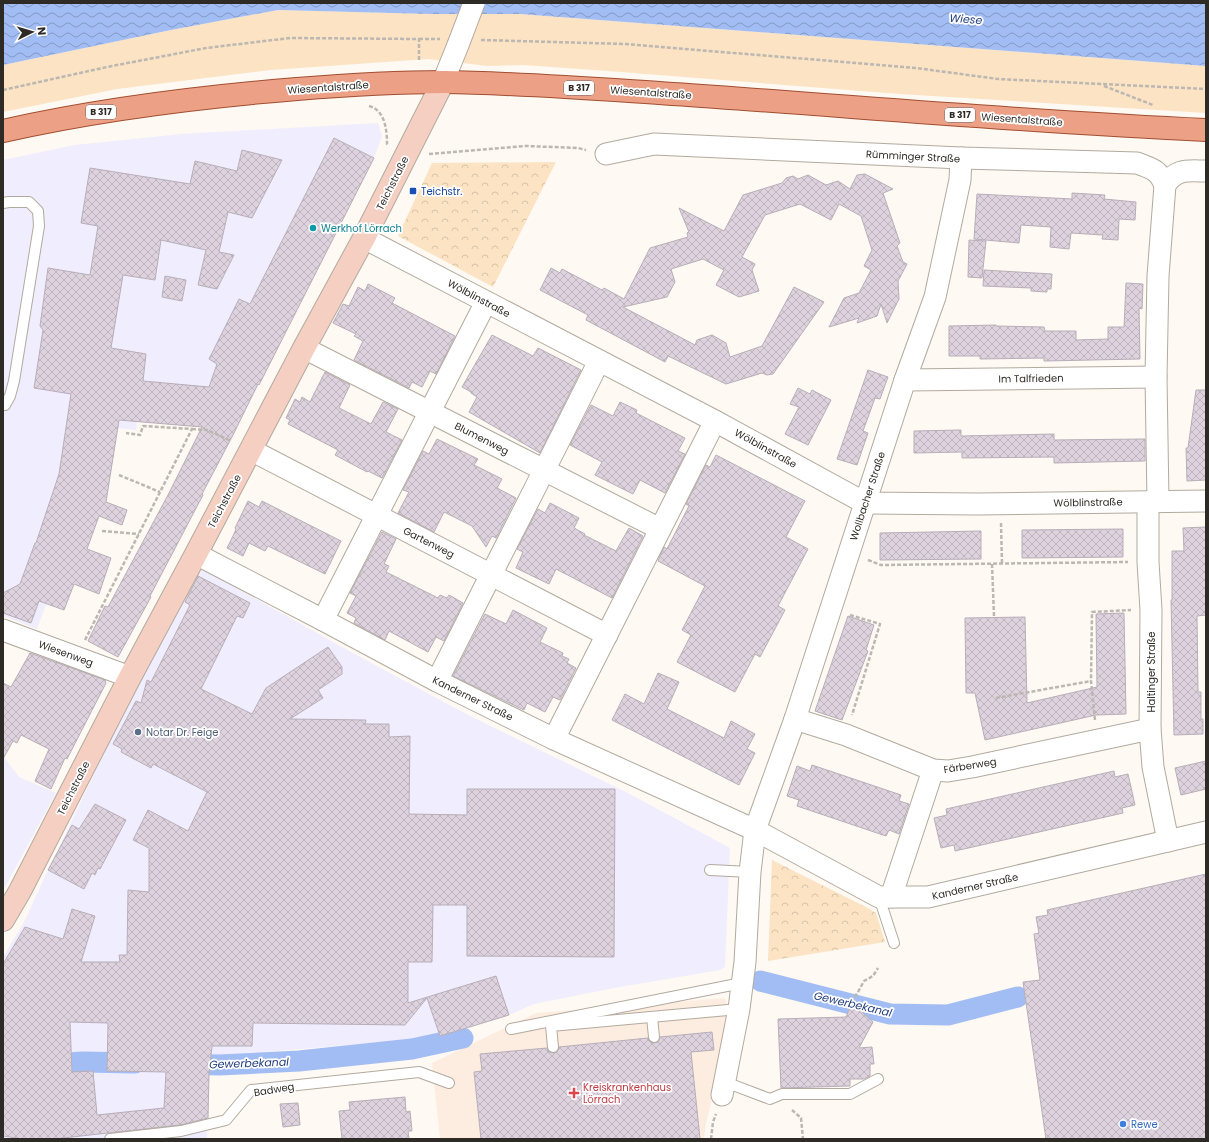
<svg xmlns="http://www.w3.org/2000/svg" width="1209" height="1142" font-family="Poppins,sans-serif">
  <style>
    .commercial { fill: #f0edff }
    .medical { fill: #fdede0 }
    .grass { fill: #fbe3c3 }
    .park { fill: url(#park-crowns) }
    .water { fill: url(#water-waves) }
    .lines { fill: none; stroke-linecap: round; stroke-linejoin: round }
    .canal { stroke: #a2bdf4; stroke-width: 21 }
    .building { fill: url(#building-cross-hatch); stroke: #b8aeb8; fill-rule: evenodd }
    .lane-casing { stroke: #b2aa9f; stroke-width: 12 }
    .street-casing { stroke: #b2aa9f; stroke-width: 23 }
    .secondary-casing { stroke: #b2aa9f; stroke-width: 24 }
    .primary-casing { stroke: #a24d30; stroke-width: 24 }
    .path { stroke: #bcb7b1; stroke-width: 2.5; stroke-dasharray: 4 2; stroke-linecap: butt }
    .lane { stroke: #fff; stroke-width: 10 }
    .street { stroke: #fff; stroke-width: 21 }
    .secondary { stroke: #f6cfc3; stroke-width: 22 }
    .primary { stroke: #eca086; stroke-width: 22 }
    .street-bridge-casing { stroke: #b2aa9f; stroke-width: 23; stroke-linecap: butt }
    .street-bridge { stroke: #fff; stroke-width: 21 }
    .transit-dot { fill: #1a4fb4; stroke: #fff; stroke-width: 1.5 }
    .culture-dot { fill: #0f9aa8; stroke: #fff; stroke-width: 1.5 }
    .service-dot { fill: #5c6f8a; stroke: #fff; stroke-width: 1.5 }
    .health-dot { fill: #e0444e; stroke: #fff; stroke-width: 1.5 }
    .shop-dot { fill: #3f7fe0; stroke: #fff; stroke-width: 1.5 }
    .labels { text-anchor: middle; stroke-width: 3.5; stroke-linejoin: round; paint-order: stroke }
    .shield { fill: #fff; stroke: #6d6b67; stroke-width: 1 }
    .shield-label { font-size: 9px; font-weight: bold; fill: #2e2b26 }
    .street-label { font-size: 10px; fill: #2e2b26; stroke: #fff }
    .transit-label { font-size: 10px; fill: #164399; stroke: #fff; text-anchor: start }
    .culture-label { font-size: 10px; fill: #0d838f; stroke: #fff; text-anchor: start }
    .service-label { font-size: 10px; fill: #4e5e75; stroke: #fff; text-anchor: start }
    .health-label { font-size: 10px; fill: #be3a42; stroke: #fff; text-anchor: start }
    .shop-label { font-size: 10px; fill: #366cbe; stroke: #fff; text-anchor: start }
    .water-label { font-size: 11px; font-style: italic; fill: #223e7e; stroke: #fff }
  </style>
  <defs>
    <pattern id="park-crowns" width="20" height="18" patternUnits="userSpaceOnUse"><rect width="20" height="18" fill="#fbe3c3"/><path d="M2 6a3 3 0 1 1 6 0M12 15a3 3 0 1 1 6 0" fill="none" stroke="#d7c3a7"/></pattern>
    <pattern id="water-waves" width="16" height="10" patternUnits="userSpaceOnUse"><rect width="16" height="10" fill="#a2bdf4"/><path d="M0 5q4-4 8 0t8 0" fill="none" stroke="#849ac5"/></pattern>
    <pattern id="building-cross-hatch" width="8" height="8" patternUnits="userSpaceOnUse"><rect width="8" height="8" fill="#ddd2dd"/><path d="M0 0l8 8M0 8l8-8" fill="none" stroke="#beb4be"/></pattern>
  </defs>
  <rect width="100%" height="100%" fill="#fef9f2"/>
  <!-- commercial -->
  <g class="commercial">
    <polygon points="378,123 382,136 374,158 233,435 197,416 138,412 136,430 99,426 91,482 37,629 3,616 3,160 75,145 181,134"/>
    <polygon points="199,567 351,652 470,716 626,792 730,848 725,967 720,970 614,988 534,1004 509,1015 429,1038 254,1053 210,1056 207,1139 3,1139 3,957 23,924 48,870 135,689"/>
    <polygon points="3,756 19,777 56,793 3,891"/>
  </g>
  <!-- medical -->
  <polygon class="medical" points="725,998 732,1020 706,1123 704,1139 440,1139 432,1063 536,1013"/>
  <!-- grass -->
  <polygon class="grass" points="278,10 430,14 520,14 1206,66 1206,113 900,94 608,71 523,65 488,66 428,59 271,70 117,89 3,112 3,65 171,30"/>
  <!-- park -->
  <g class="park">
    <polygon points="556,162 493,287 398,236 432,163"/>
    <polygon points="772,860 866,907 876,913 885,942 768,961"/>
  </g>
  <!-- water -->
  <polygon class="water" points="3,3 1206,4 1206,66 520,14 430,14 278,10 171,30 3,65"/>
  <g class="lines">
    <!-- canal -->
    <g class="canal">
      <polyline points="760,981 890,1014 948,1015 1018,997"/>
      <polyline points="182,1064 219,1065 299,1061 412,1049 463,1038"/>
      <polyline points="44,1065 82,1062 135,1063"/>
    </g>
  </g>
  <!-- building -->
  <g class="building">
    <polygon points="334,138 374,158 259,385 258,384 233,435 202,494 203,495 150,596 151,597 118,657 88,641 105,606 108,607 168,495 202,427 119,420 106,502 127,510 122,525 99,516 87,549 111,558 99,594 74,584 64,610 39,601 31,623 3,613 3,593 20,584 35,543 36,543 59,474 71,394 34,388 43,330 40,326 48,268 90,275 98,226 81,223 90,168 190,184 195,161 237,171 242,150 282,160 252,218 228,212 219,252 234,255 217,289 198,285 206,250 161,240 155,280 123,275 111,348 146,354 143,381 209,387 217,364 209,359 239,299 250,304"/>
    <polygon points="865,174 893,189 883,193 900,243 897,246 903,262 907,264 898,281 899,299 887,323 881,304 877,316 857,323 859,318 829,327 844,298 859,293 871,270 864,266 872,250 861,216 839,204 831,220 800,204 765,215 742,257 755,264 752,270 759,291 739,297 716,285 724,270 703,259 671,269 675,282 667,297 623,307 695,345 697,340 712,335 726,343 730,357 762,346 794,287 824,302 773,374 767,375 762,373 726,384 668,356 665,362 586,320 588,315 540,290 551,268 560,273 562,269 602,290 604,288 624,299 650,248 688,237 687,233 689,232 679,208 724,231 743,195 782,183 786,178 793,176 798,179 808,175 826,185 838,181 850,189 857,175"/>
    <polygon points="1072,193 1105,195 1104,199 1136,202 1135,220 1119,219 1118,240 1102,239 1103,235 1071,233 1069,249 1050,247 1051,227 1021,225 1019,243 974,239 977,194 1072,199"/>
    <polygon points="969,240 986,241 982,278 968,277"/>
    <polygon points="984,270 1052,274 1051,289 1047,289 1047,292 1031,291 1031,288 983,286"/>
    <polygon points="165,276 186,280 182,301 162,297"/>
    <polygon points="1126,283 1143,284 1142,309 1139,308 1140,359 1044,361 1044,358 980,359 980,356 949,356 949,326 996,325 996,326 1044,327 1045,331 1076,331 1076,340 1108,339 1108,327 1124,327"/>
    <polygon points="368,284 395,298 392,303 455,336 436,374 430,371 422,387 412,382 409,388 354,360 363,341 354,336 356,334 333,323 343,304 349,306 358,287 365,291"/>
    <polygon points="492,335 533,356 538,348 581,370 540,453 469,412 477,397 471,393 471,392 462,387"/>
    <polygon points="868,370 888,377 880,399 875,398 863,431 868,433 857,465 837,459"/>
    <polygon points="325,372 350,385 339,408 371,424 383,402 398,409 386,432 402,440 382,478 368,471 367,472 335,455 338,450 288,424 290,420 286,418 295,399 300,402 302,397 310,402"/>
    <polygon points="798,388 810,394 812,390 831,400 808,445 785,434 799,407 790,404"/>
    <polygon points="1196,390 1206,390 1206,480 1187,481 1186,448 1188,448"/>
    <polygon points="620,402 637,410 636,413 685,438 678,451 685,454 665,493 640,480 633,494 595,475 602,462 570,445 591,405 613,416"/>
    <polygon points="961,430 961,436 1054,434 1054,440 1145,439 1145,461 1054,463 1054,457 962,458 962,452 914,453 914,431"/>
    <polygon points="437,439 478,459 474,465 502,479 497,488 516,498 496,538 492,536 486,547 472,526 444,512 434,532 398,513 409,492 403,490 423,451 429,454"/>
    <polygon points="716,455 805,501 786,537 808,549 778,606 785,610 760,657 755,654 735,692 677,662 691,635 682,630 705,586 658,561 664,547 667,549 689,506 686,504 706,465 710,467"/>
    <polygon points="248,501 259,507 262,501 341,541 325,574 268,546 265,551 249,543 243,556 227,548 234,534 236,529 235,528"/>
    <polygon points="550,503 579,518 574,528 585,534 584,535 616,551 629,528 643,536 612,598 556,569 549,584 516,568 523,552 517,549 538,509 545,513"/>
    <polygon points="1206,527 1206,615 1197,616 1198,692 1201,692 1201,719 1203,719 1203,734 1174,735 1171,600 1172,600 1172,551 1184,551 1183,528"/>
    <polygon points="1123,529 1123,557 1022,558 1022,530"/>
    <polygon points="981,531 981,559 880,560 880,533"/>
    <polygon points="382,532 396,539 384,564 389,566 386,572 438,598 440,595 447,598 449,595 463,603 444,641 436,637 428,652 389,631 385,640 354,623 356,618 347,613 356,596 350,593"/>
    <path d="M198 576 250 603 243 618 237 616 201 689 252 714 266 688 328 647 342 667V674L318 690 323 698 290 719 366 720 365 724H389V737L410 736 409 814 467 815V789H615L614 957 467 956V905H433L432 962H408V1003L496 976 509 1015 440 1036 427 998 405 1025 253 1023 252 1046H212L209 1074 208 1118 180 1125 54 1139H23L3 1136V964L25 927 63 939 72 909 95 916 81 962H120L119 955H127L128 890 149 892V848L133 840 148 810 188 831 207 792 153 764 151 768 121 752 122 749 113 744 136 701 141 703 147 680 151 682 190 605 185 602ZM70 1022 108 1023 107 1071 166 1072 164 1108 97 1115 93 1071 72 1072Z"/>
    <polygon points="513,610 547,628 540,642 563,653 562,656 569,659 567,663 576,668 560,700 553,697 545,712 527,703 524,710 453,676 485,614 506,624"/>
    <polygon points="1124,613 1126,714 1096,715 985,740 975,693 966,693 965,618 1025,617 1027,703 1097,687 1096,614"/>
    <polygon points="848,616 874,625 866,650 868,651 842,720 815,711"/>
    <polygon points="30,653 105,680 106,683 67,759 65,758 51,789 35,781 49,749 21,735 17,743 13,741 3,759 3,683 11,687"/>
    <polygon points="658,673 679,682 667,709 724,738 731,721 755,734 747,749 755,753 739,785 612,720 625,694 644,704"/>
    <polygon points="1206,761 1206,789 1181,795 1175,768"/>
    <polygon points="812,765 901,795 899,801 909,804 899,834 889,830 886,836 797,806 799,800 787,796 797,766 810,771"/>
    <polygon points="1114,771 1115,777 1128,774 1135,805 1122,808 1123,813 955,851 954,845 941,848 934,818 947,815 946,809"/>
    <polygon points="95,804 126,820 100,869 98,868 95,875 92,873 84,889 48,870 72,825 79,829"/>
    <polygon points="1206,874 1206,1139 1046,1139 1023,982 1040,980 1034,934 1039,933 1036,917 1048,915 1047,910"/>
    <polygon points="852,1003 873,1022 859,1048 872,1047 874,1064 870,1064 870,1076 864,1079 850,1079 850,1086 781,1088 778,1019 846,1017"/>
    <polygon points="712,1032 714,1050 691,1052 700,1139 481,1139 474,1072 482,1071 480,1054 547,1048 548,1051 553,1053 557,1052 559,1047 648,1038 651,1043 654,1043 658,1042 660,1037"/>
    <polygon points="405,1097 406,1112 410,1111 412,1131 408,1131 409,1139 342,1139 339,1111 350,1110 349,1102"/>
    <polygon points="298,1103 300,1125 283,1127 280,1104"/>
  </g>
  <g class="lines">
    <defs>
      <g id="lane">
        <polyline points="3,203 9,202 29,202 38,211 39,226 14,381 10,396 5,405 3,405"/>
        <polyline points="710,870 750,872"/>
        <polyline points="879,897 894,943"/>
        <polyline points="652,1017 654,1037"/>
        <polyline points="511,1029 742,983"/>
        <polyline points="553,1047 551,1026 739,1009"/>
        <polyline points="725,1082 770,1099 782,1094 850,1094 878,1079"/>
        <polyline points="110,1139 181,1131 226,1120 251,1090 419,1072 449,1083"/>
      </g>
      <g id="street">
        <polyline points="443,82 458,45"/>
        <path d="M606 154 654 144 961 158 1137 163C1152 169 1158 169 1165 185 1177 168 1187 171 1206 171"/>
        <polyline points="364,238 715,421 865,503 978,504 1206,501"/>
        <polyline points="304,348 660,529"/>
        <polyline points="905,380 1156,377"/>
        <polyline points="251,450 607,635"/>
        <polyline points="1158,501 1156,377 1158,276 1165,185"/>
        <polyline points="1148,502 1148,562 1151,610 1150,729 1153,767 1168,841"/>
        <polyline points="196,554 323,620 437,681 554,739 755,830 879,897 928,897 1206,832"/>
        <polyline points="323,620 486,302"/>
        <polyline points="3,630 130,677"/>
        <path d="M437 681C491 574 546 468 599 361"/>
        <polyline points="795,719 846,735 933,770 948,771 972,767 1150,729"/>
        <polyline points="554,739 715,421"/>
        <polyline points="891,897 933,770"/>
        <polyline points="722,1095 739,1009 745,962 750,872 755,830 795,719 905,380 935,297 960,180 961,158"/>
      </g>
      <polyline id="secondary" points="3,920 20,891 130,677 196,554 304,348 364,238 443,82"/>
      <path id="primary" d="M3 131C100 109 199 97 297 89 346 85 394 82 443 82 520 83 596 89 673 94 851 106 1028 122 1206 130"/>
    </defs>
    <!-- lane casing -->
    <use href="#lane" class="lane-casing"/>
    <!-- street casing -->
    <use href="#street" class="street-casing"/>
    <!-- secondary casing -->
    <use href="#secondary" class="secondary-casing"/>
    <!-- primary casing -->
    <use href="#primary" class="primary-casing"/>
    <!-- path -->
    <g class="path">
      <polyline points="419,39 440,39"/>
      <polyline points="481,40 625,44 916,68 998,79 1206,89"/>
      <polyline points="1104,86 1153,105"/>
      <polyline points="3,90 107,67 206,48 290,38 419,39 419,62"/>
      <path d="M369 106C385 110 387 130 387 144L388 145"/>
      <polyline points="429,154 526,146 578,148 586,150"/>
      <polyline points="192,429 207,430 231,441"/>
      <polyline points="119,475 160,492"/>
      <polyline points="1001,523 1002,564"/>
      <polyline points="102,531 139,534"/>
      <polyline points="868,560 881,565 1128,562"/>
      <polyline points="992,564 994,616"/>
      <polyline points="850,615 880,624 852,715"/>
      <polyline points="85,640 192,429 143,426 140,435 126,433"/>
      <polyline points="996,698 1091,681"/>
      <polyline points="1095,720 1091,681 1092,612 1131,610"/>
      <polyline points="848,1007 858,992 864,981 873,976 878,968"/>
      <polyline points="792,1110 801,1118 803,1139"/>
      <polyline points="711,1139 713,1122 716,1114"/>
    </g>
    <!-- lane -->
    <use href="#lane" class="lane"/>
    <!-- street -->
    <use href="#street" class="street"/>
    <!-- secondary -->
    <use href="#secondary" class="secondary"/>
    <!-- primary -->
    <use href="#primary" class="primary"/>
    <defs>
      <polyline id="street-bridge" points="458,45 474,3"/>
    </defs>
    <!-- street-bridge casing -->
    <use href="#street-bridge" class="street-bridge-casing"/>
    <!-- street-bridge -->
    <use href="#street-bridge" class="street-bridge"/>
  </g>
  <!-- markers -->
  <rect class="transit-dot" x="409" y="187" width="8" height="8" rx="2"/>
  <circle class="culture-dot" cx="313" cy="228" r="4"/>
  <circle class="service-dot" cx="138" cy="732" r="4"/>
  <path class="health-dot" d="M572 1087h4v4h4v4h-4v4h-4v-4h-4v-4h4z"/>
  <circle class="shop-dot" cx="1123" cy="1124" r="4"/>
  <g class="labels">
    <!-- shield labels -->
    <g class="shield">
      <rect x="564" y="81" width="30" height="14" rx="3"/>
      <rect x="86" y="105" width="30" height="14" rx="3"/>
      <rect x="945" y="108" width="30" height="14" rx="3"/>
    </g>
    <g class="shield-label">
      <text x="579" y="91">B 317</text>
      <text x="101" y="115">B 317</text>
      <text x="960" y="118">B 317</text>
    </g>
    <!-- street labels -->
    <g class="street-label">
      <text transform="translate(328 87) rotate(-4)" y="4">Wiesentalstraße</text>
      <text transform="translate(651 92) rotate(4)" y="4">Wiesentalstraße</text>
      <text transform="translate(1022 119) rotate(4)" y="4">Wiesentalstraße</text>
      <text transform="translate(913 156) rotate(3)" y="4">Rümminger Straße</text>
      <text transform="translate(392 183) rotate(-63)" y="4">Teichstraße</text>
      <text transform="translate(479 298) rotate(28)" y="4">Wölblinstraße</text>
      <text transform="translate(1031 378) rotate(-1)" y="4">Im Talfrieden</text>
      <text transform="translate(482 438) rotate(27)" y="4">Blumenweg</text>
      <text transform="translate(766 448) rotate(29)" y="4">Wölblinstraße</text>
      <text transform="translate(867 496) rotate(-72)" y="4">Wollbacher Straße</text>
      <text transform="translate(224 501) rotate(-62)" y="4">Teichstraße</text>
      <text transform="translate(1088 502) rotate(-1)" y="4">Wölblinstraße</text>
      <text transform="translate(429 542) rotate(27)" y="4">Gartenweg</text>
      <text transform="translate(66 653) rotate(20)" y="4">Wiesenweg</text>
      <text transform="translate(1151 672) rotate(-90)" y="4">Haltinger Straße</text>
      <text transform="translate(473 698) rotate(26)" y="4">Kanderner Straße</text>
      <text transform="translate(970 765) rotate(-9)" y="4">Färberweg</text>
      <text transform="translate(73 788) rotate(-63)" y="4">Teichstraße</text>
      <text transform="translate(975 886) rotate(-13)" y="4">Kanderner Straße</text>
      <text transform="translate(274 1089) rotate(-9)" y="4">Badweg</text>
    </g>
    <!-- transit labels -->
    <g class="transit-label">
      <text x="421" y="195">Teichstr.</text>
    </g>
    <!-- culture labels -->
    <g class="culture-label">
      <text x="321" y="232">Werkhof Lörrach</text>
    </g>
    <!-- service labels -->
    <g class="service-label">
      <text x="146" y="736">Notar Dr. Feige</text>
    </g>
    <!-- health labels -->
    <g class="health-label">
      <text x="583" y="1091">Kreiskrankenhaus<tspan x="583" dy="12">Lörrach</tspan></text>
    </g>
    <!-- shop labels -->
    <g class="shop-label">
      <text x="1131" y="1128">Rewe</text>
    </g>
    <!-- water labels -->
    <g class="water-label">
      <text transform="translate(966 19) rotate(4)" y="4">Wiese</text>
      <text transform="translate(853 1004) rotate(13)" y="4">Gewerbekanal</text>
      <text transform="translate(249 1063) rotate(-2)" y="4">Gewerbekanal</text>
    </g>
  </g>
  <!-- border -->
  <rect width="1209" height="1142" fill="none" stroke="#2e2b26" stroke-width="8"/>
  <!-- north arrow -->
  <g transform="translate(32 32) rotate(85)" stroke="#ffffff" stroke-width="3" paint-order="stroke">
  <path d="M0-3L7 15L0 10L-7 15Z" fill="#2e2b26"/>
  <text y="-6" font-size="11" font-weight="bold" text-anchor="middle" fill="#2e2b26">N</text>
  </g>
</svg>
